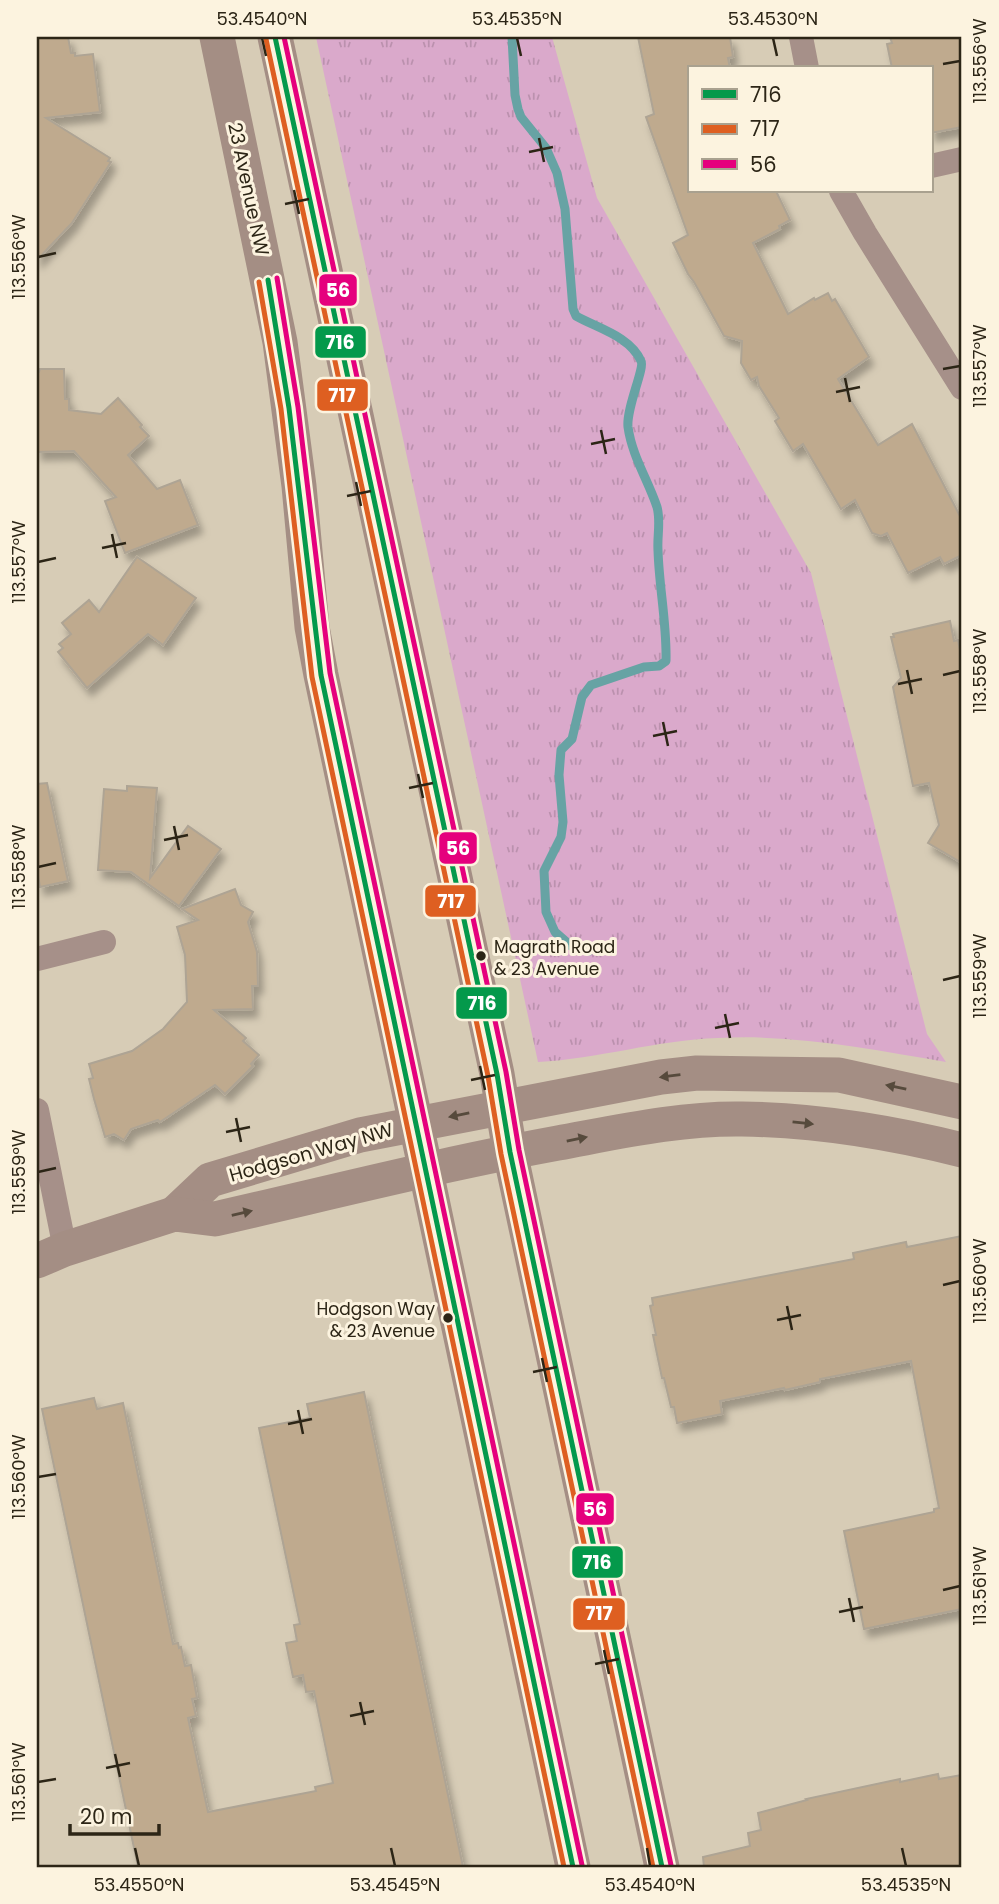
<svg xmlns="http://www.w3.org/2000/svg" width="999" height="1904" font-family="Poppins,sans-serif">
  <style>
    .park { fill: url(#park-tufts) }
    .lines { fill: none; stroke-linecap: round; stroke-linejoin: round }
    .stream { stroke: #67a3a4; stroke-width: 9 }
    .building { fill: #bfaa8e; stroke: #aea494; stroke-width: 2; filter: url(#shadow) }
    .street { stroke: #a69089; stroke-width: 24 }
    .secondary { stroke: #a48e84; stroke-width: 35 }
    .bus-1-casing { stroke: #fcf3df; stroke-width: 10 }
    .bus-2-casing { stroke: #fcf3df; stroke-width: 10 }
    .bus-3-casing { stroke: #fcf3df; stroke-width: 10 }
    .bus-1 { stroke: #04994b; stroke-width: 5 }
    .bus-2 { stroke: #de5f21; stroke-width: 5 }
    .bus-3 { stroke: #e5007d; stroke-width: 5 }
    .oneway { fill: #564a3c }
    .ticks { fill: none; stroke: #2c2516; stroke-width: 2.5 }
    .bus-dot { fill: #2c2516; stroke: #fcf3df; stroke-width: 2.5 }
    .labels { text-anchor: middle; stroke-width: 6; stroke-linejoin: round; paint-order: stroke }
    .bus-label { font-size: 17px; fill: #2c2516; stroke: #fcf3df; text-anchor: start }
    .street-label { font-size: 19px; fill: #2c2516; stroke: #fcf3df }
    .line-badge { stroke: #fcf3df; stroke-width: 2.5 }
    .badge-label { font-size: 19px; text-anchor: middle; font-weight: bold; fill: #fff }
    .neatline { fill: none; stroke: #2c2516; stroke-width: 2.5 }
    .ticks-label { font-size: 18px; text-anchor: middle; fill: #2c2516 }
  </style>
  <defs>
    <pattern id="park-tufts" width="24" height="20" patternUnits="userSpaceOnUse" patternTransform="scale(1.75)"><rect width="24" height="20" fill="#daa9cb"/><path d="M3 7l-1-3M5 7V3M7 7l1-3M15 17l-1-3M17 17v-4M19 17l1-3" fill="none" stroke="#bb91ae"/></pattern>
    <filter id="shadow"><feDropShadow dx="4.5" dy="8" stdDeviation="3.5" flood-color="#0004"/></filter>
  </defs>
  <rect width="100%" height="100%" fill="#d7ccb6"/>
  <!-- park -->
  <path class="park" d="M316 37H552L597 198 811 573 927 1034 946 1062C871 1049 794 1034 718 1038 657 1040 598 1059 538 1062Z"/>
  <g class="lines">
    <!-- stream -->
    <path class="stream" d="M512 37 515 95 518 109 521 117 546 148 557 173 565 209 573 309 576 316C597 328 630 336 641 361 645 368 626 408 628 427 632 456 648 480 657 507 661 521 657 536 658 550 659 587 667 624 666 661L659 666 644 667 591 685 582 697 572 739 561 750 559 775 563 822 561 837 544 871 546 912 555 932 571 946 589 951"/>
  </g>
  <!-- building -->
  <g class="building">
    <polygon points="37,37 68,37 71,53 75,53 75,56 93,54 100,112 46,118 110,158 108,161 111,162 72,223 37,260"/>
    <polygon points="638,37 730,37 733,57 728,58 730,68 689,68 689,191 776,191 790,220 779,226 780,229 753,243 788,314 814,298 815,300 828,293 832,301 835,299 869,357 838,379 878,445 912,424 962,520 962,555 944,564 940,557 908,573 887,533 881,536 872,533 855,500 841,509 803,444 793,451 775,421 779,418 759,386 757,377 751,380 741,363 742,341 724,336 694,282 688,274 673,243 688,235 646,117 654,114"/>
    <polygon points="890,37 962,37 962,127 931,133 931,68 892,68 887,44 892,43"/>
    <polygon points="40,369 64,369 65,399 69,399 69,410 101,414 118,398 142,425 140,427 149,436 128,455 157,489 180,480 198,525 125,553 105,501 116,497 74,451 37,452 37,372 39,372"/>
    <polygon points="137,557 196,598 163,645 148,634 87,688 58,652 63,648 59,644 71,634 62,623 89,600 99,612"/>
    <polygon points="950,621 954,641 958,640 962,659 962,863 928,843 939,825 929,783 913,786 893,687 901,678 891,637 894,637 893,634"/>
    <polygon points="47,783 68,881 40,887 37,870 37,784"/>
    <polygon points="127,786 157,788 150,878 188,826 221,849 179,906 131,872 98,870 104,789 127,791"/>
    <polygon points="235,889 241,905 253,912 248,922 257,952 258,986 252,986 253,1009 214,1010 246,1038 243,1041 259,1055 251,1064 253,1066 225,1094 215,1085 160,1122 158,1120 131,1129 124,1140 114,1134 105,1137 94,1099 89,1079 93,1078 89,1064 132,1051 163,1029 187,1002 185,955 177,927 198,920 182,909"/>
    <polygon points="962,1236 962,1609 864,1629 844,1531 934,1512 934,1509 939,1508 911,1361 820,1379 820,1382 785,1390 784,1388 720,1401 722,1414 677,1423 674,1407 671,1407 664,1378 662,1378 653,1335 656,1335 650,1306 653,1305 652,1298 854,1259 853,1253 906,1242 907,1247"/>
    <polygon points="364,1392 463,1867 138,1867 42,1409 94,1398 97,1409 123,1403 173,1644 178,1643 179,1648 181,1647 185,1666 191,1665 197,1698 192,1699 196,1716 188,1718 208,1812 316,1791 315,1787 333,1783 314,1691 306,1692 303,1675 293,1677 286,1643 297,1641 294,1625 300,1624 259,1428 310,1418 307,1404"/>
    <polygon points="938,1774 939,1779 962,1775 962,1867 704,1867 703,1857 750,1846 748,1833 761,1830 758,1813 807,1800 806,1799 900,1779 900,1782"/>
  </g>
  <g class="lines">
    <!-- street -->
    <g class="street">
      <polyline points="801,37 807,68"/>
      <polyline points="931,166 962,159"/>
      <polyline points="841,191 865,233 962,388"/>
      <polyline points="37,959 104,942"/>
      <polyline points="37,1110 65,1249"/>
    </g>
    <!-- secondary -->
    <g class="secondary">
      <polyline points="217,37 280,342 299,486 312,627 321,675 573,1867"/>
      <polyline points="275,37 497,1074 510,1152 662,1867"/>
      <polyline points="174,1214 210,1180 360,1135 661,1077 697,1073 839,1075 962,1102"/>
      <path d="M37 1261 65 1249 174 1214 215 1219C329 1193 443 1164 558 1143 618 1132 680 1118 742 1119 816 1120 890 1132 962 1150"/>
    </g>
    <defs>
      <g id="bus-1">
        <polyline points="275,37 497,1074 510,1152 662,1867"/>
        <polyline points="268,280 289,408 321,675 573,1867"/>
      </g>
      <g id="bus-2">
        <polyline points="266,39 488,1076 501,1154 653,1867"/>
        <polyline points="259,282 281,409 312,677 564,1867"/>
      </g>
      <g id="bus-3">
        <polyline points="284,37 506,1072 519,1150 671,1865"/>
        <polyline points="277,278 298,407 330,673 582,1865"/>
      </g>
    </defs>
    <!-- bus-1 casing -->
    <use href="#bus-1" class="bus-1-casing"/>
    <!-- bus-2 casing -->
    <use href="#bus-2" class="bus-2-casing"/>
    <!-- bus-3 casing -->
    <use href="#bus-3" class="bus-3-casing"/>
    <!-- bus-1 -->
    <use href="#bus-1" class="bus-1"/>
    <!-- bus-2 -->
    <use href="#bus-2" class="bus-2"/>
    <!-- bus-3 -->
    <use href="#bus-3" class="bus-3"/>
  </g>
  <!-- one-way arrows -->
  <defs><path id="oneway-solid" d="M-6-.8H1V-3.2L6.5 0L1 3.2V.8H-6Z" transform="scale(1.75)"/></defs>
  <g class="oneway">
    <use href="#oneway-solid" transform="translate(670 1076) rotate(173)"/>
    <use href="#oneway-solid" transform="translate(896 1087) rotate(-168)"/>
    <use href="#oneway-solid" transform="translate(459 1115) rotate(168)"/>
    <use href="#oneway-solid" transform="translate(803 1123) rotate(6)"/>
    <use href="#oneway-solid" transform="translate(577 1139) rotate(-12)"/>
    <use href="#oneway-solid" transform="translate(242 1213) rotate(-13)"/>
  </g>
  <!-- ticks -->
  <path class="ticks" d="M262 38 266 56M517 38 521 56M773 38 777 56M943 64 960 61M539 138 544 162M529 152 553 147M294 190 299 214M285 204 309 199M38 257 56 253M943 369 960 366M845 378 850 402M836 392 860 387M601 430 606 454M591 444 615 439M356 482 361 506M347 496 371 491M112 534 117 558M102 548 126 543M38 562 56 558M907 670 912 694M943 675 960 671M898 684 922 679M663 722 668 746M653 736 677 731M418 774 423 798M409 788 433 783M174 826 179 850M164 840 188 835M38 867 56 863M943 980 960 976M725 1014 730 1038M715 1028 739 1023M480 1066 485 1090M471 1080 495 1075M236 1118 241 1142M226 1132 250 1127M38 1172 56 1168M943 1285 960 1281M787 1306 792 1330M777 1320 801 1315M542 1358 547 1382M533 1372 557 1367M298 1410 303 1434M288 1424 312 1419M38 1477 56 1474M943 1590 960 1586M849 1598 854 1622M839 1612 863 1607M604 1650 609 1674M595 1664 619 1659M360 1702 365 1725M350 1716 374 1711M115 1754 120 1777M106 1768 130 1763M38 1782 56 1779M135 1848 139 1866M391 1848 395 1866M647 1848 650 1866M902 1848 906 1866"/>
  <!-- markers -->
  <g class="bus-dot">
    <circle cx="481" cy="956" r="6"/>
    <circle cx="448" cy="1318" r="6"/>
  </g>
  <g class="labels">
    <!-- bus labels -->
    <g class="bus-label">
      <text x="494" y="953">Magrath Road<tspan x="494" dy="22">&amp; 23 Avenue</tspan></text>
      <text x="435" y="1315" text-anchor="end">Hodgson Way<tspan x="435" dy="22">&amp; 23 Avenue</tspan></text>
    </g>
    <!-- street labels -->
    <g class="street-label">
      <text transform="translate(249 189) rotate(78)" y="7">23 Avenue NW</text>
      <text transform="translate(311 1152) rotate(-16)" y="7">Hodgson Way NW</text>
    </g>
  </g>
  <g class="line-badge">
    <rect x="318" y="273" width="40" height="34" rx="7" fill="#e5007d"/>
    <rect x="314" y="325" width="53" height="34" rx="7" fill="#04994b"/>
    <rect x="316" y="378" width="53" height="34" rx="7" fill="#de5f21"/>
    <rect x="438" y="831" width="40" height="34" rx="7" fill="#e5007d"/>
    <rect x="424" y="884" width="53" height="34" rx="7" fill="#de5f21"/>
    <rect x="455" y="986" width="53" height="34" rx="7" fill="#04994b"/>
    <rect x="575" y="1492" width="40" height="34" rx="7" fill="#e5007d"/>
    <rect x="571" y="1545" width="53" height="34" rx="7" fill="#04994b"/>
    <rect x="572" y="1597" width="54" height="34" rx="7" fill="#de5f21"/>
  </g>
  <g class="badge-label">
    <text x="338" y="297">56</text>
    <text x="340" y="349">716</text>
    <text x="342" y="402">717</text>
    <text x="458" y="855">56</text>
    <text x="451" y="908">717</text>
    <text x="482" y="1010">716</text>
    <text x="595" y="1516">56</text>
    <text x="597" y="1569">716</text>
    <text x="599" y="1620">717</text>
  </g>
  <!-- border -->
  <rect width="999" height="1904" fill="none" stroke="#fcf3df" stroke-width="77"/>
  <!-- legend -->
  <rect x="688" y="66" width="245" height="126" fill="#fcf3df" stroke="#a9a18f" stroke-width="2"/>
  <rect x="702" y="89" width="35" height="10" fill="#04994b" stroke="#a9a18f" stroke-width="2"/>
  <text x="750" y="102" font-size="21" fill="#2c2516">716</text>
  <rect x="702" y="124" width="35" height="10" fill="#de5f21" stroke="#a9a18f" stroke-width="2"/>
  <text x="750" y="136" font-size="21" fill="#2c2516">717</text>
  <rect x="702" y="159" width="35" height="10" fill="#e5007d" stroke="#a9a18f" stroke-width="2"/>
  <text x="750" y="172" font-size="21" fill="#2c2516">56</text>
  <!-- scale -->
  <path d="M70 1824v10h89v-10" fill="none" stroke="#2c2516" stroke-width="3.5"/>
  <text x="80" y="1824" font-size="21" fill="#2c2516" stroke="#fcf3df" stroke-width="5" paint-order="stroke">20 m</text>
  <rect x="38" y="38" width="922" height="1828" class="neatline"/>
  <g class="ticks-label">
    <text x="262" y="25">53.4540°N</text>
    <text x="517" y="25">53.4535°N</text>
    <text x="773" y="25">53.4530°N</text>
    <text transform="translate(980 61) rotate(-90)" y="6">113.556°W</text>
    <text transform="translate(19 257) rotate(-90)" y="6">113.556°W</text>
    <text transform="translate(980 366) rotate(-90)" y="6">113.557°W</text>
    <text transform="translate(19 562) rotate(-90)" y="6">113.557°W</text>
    <text transform="translate(980 671) rotate(-90)" y="6">113.558°W</text>
    <text transform="translate(19 867) rotate(-90)" y="6">113.558°W</text>
    <text transform="translate(980 976) rotate(-90)" y="6">113.559°W</text>
    <text transform="translate(19 1172) rotate(-90)" y="6">113.559°W</text>
    <text transform="translate(980 1281) rotate(-90)" y="6">113.560°W</text>
    <text transform="translate(19 1477) rotate(-90)" y="6">113.560°W</text>
    <text transform="translate(980 1586) rotate(-90)" y="6">113.561°W</text>
    <text transform="translate(19 1782) rotate(-90)" y="6">113.561°W</text>
    <text x="139" y="1891">53.4550°N</text>
    <text x="395" y="1891">53.4545°N</text>
    <text x="650" y="1891">53.4540°N</text>
    <text x="906" y="1891">53.4535°N</text>
  </g>
</svg>
